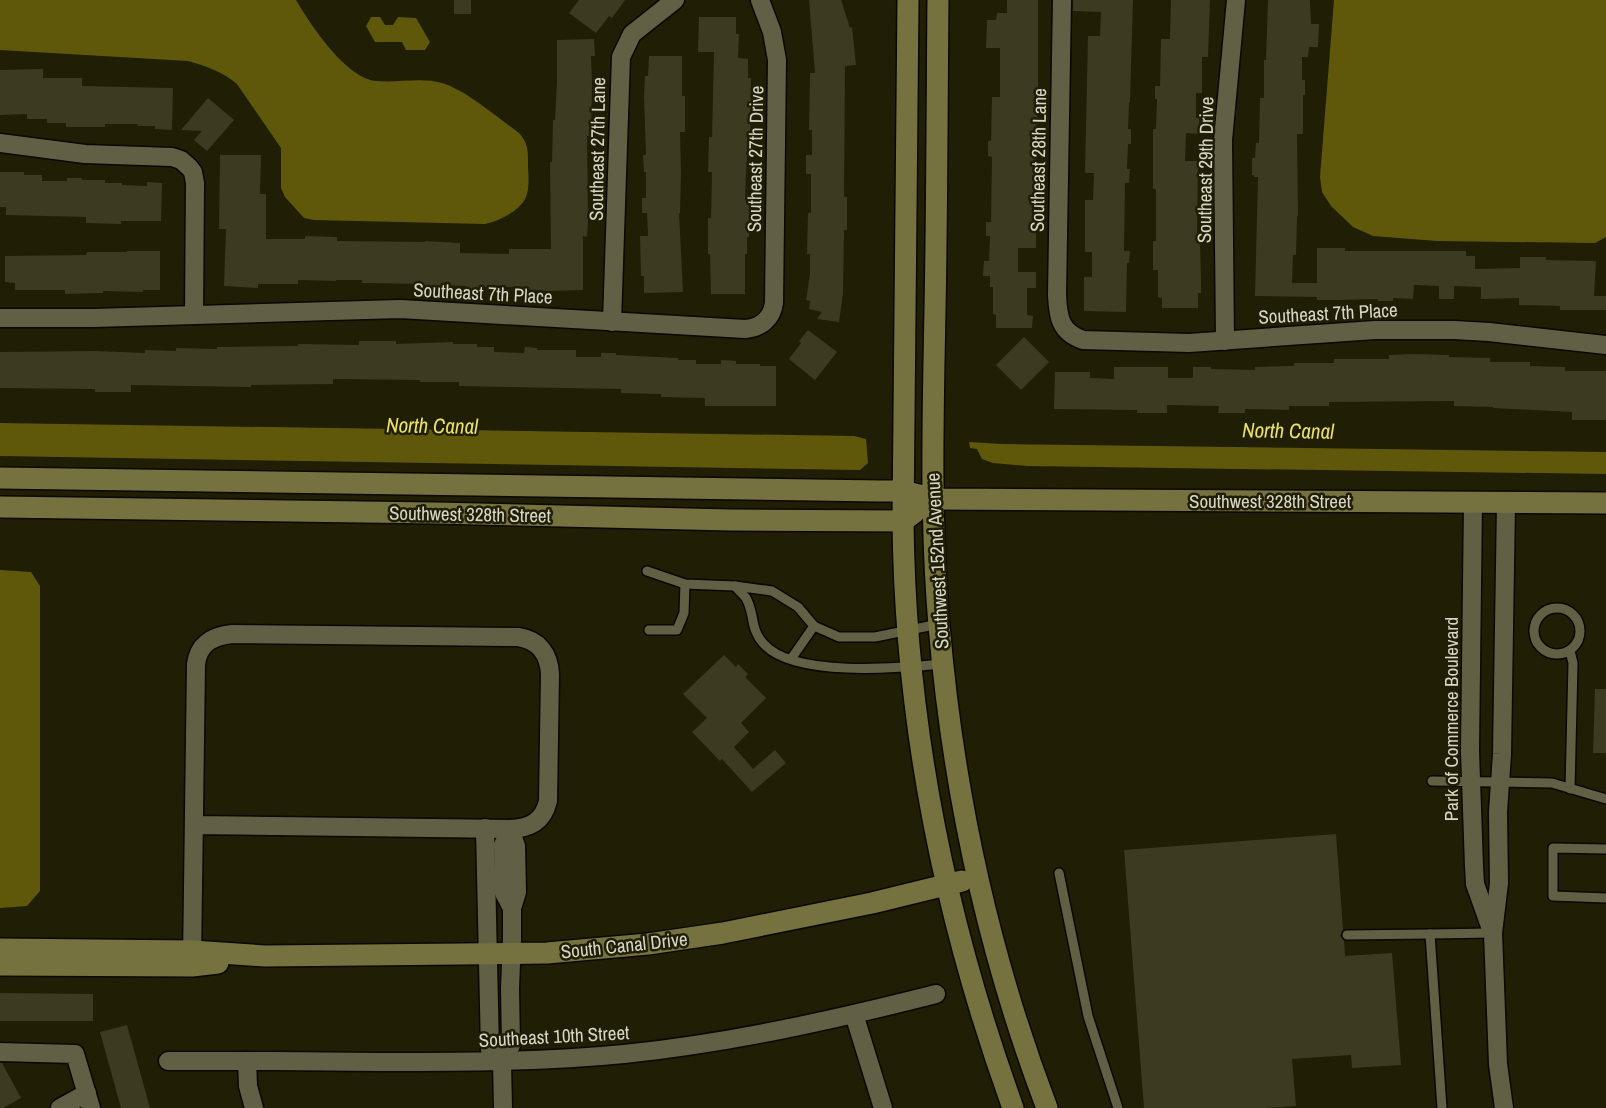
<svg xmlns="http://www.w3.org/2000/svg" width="1606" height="1108" font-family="'Archivo Narrow',sans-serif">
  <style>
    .water { fill: #5f580b }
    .building { fill: #3c3a20 }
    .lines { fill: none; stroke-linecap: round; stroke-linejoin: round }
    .lane-casing { stroke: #0a0800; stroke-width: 12 }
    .street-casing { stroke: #0a0800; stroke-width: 21 }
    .secondary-casing { stroke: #0a0800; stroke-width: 24 }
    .lane { stroke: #626044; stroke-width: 9 }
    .street { stroke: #626044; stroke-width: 18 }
    .secondary { stroke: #767240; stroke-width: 21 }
    .labels { text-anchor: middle; stroke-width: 5; stroke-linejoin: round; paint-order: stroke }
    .street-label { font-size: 19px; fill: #d7d6c7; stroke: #201e05 }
    .water-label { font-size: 21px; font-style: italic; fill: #ebe166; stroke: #201e05 }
  </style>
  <rect width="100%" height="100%" fill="#201e05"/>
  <!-- water -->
  <g class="water">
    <path d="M0 0H296C310 24 347 80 377 81 398 83 421 77 442 83 466 90 498 118 519 133 528 143 528 150 528 163 528 173 530 187 526 197 520 211 499 221 485 224L314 220 304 218 285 197 281 188V148L237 84C223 72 206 66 188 61L0 50Z"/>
    <polygon points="1334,0 1606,0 1606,237 1595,243 1437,241 1373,236 1353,227 1331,206 1322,192 1320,177"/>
    <polygon points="371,17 380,17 385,25 393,25 398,17 416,18 430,42 425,50 406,50 402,42 375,42 366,26"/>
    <polygon points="0,423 854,436 866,439 868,463 860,470 0,456"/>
    <polygon points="969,442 1002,444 1606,452 1606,474 1028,466 993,463 982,459 977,449 970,448"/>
    <polygon points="0,570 31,572 40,586 40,891 27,906 0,908"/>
  </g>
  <!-- building -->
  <g class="building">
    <rect x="454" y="0" width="17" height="14"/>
    <polygon points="579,0 625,0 612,18 609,16 596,33 569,13"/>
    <polygon points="809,0 841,0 850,28 852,27 856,65 845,66 844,197 847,197 847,230 844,230 843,294 839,322 817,319 822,312 809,309 810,301 806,300 810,274 810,254 807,254 808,213 811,213 811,174 806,174 806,155 812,155 812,130 809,130 810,73 815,73"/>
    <polygon points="1007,0 1038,0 1038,88 1037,125 1036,125 1037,186 1035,233 1036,233 1036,248 1018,248 1018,272 1036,272 1036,288 1027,288 1027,315 1033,316 1032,328 996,328 996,315 993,314 993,287 990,287 990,276 983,276 984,261 989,261 990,236 986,236 986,222 991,222 992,157 988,156 988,141 991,141 992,97 1000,97 1000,48 986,48 987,20 996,20 997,13 1007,13"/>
    <polygon points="1073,0 1133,0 1130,102 1129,102 1128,129 1131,129 1131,144 1128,144 1127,169 1130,169 1129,183 1125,183 1124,251 1130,251 1129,263 1127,263 1126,312 1084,311 1084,277 1092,277 1092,252 1085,252 1085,200 1093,200 1094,173 1085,173 1088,36 1100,36 1101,12 1073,11"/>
    <polygon points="1171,0 1210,0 1208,57 1202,57 1202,93 1196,93 1196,118 1199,118 1199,134 1186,133 1185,161 1198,161 1197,241 1200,241 1201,280 1201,293 1198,293 1198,308 1162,308 1162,298 1158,297 1158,270 1153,270 1153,241 1156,241 1156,189 1153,189 1153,129 1156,129 1157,99 1155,99 1155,86 1160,86 1161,39 1170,39"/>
    <polygon points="1268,0 1310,0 1311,24 1319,24 1318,47 1309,47 1308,57 1302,57 1302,80 1305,80 1305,95 1303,95 1303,134 1297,134 1298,216 1297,216 1296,255 1293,255 1292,283 1317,283 1317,248 1345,248 1345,251 1466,251 1466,256 1475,256 1475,269 1520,268 1520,257 1546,257 1546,260 1596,261 1594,296 1606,296 1606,310 1560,310 1560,306 1519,305 1519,298 1481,299 1481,287 1454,286 1454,299 1439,299 1439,286 1414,285 1413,299 1393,298 1393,301 1378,301 1378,299 1339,300 1317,300 1317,297 1255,296 1258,177 1254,177 1254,175 1252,175 1252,158 1255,158 1256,143 1259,143 1260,98 1264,98 1264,60 1266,60"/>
    <polygon points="699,17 736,17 736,34 739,34 738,58 748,59 748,78 751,78 750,156 747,156 746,173 745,199 749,199 749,237 747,237 747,254 745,254 745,294 711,294 710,254 708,254 708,218 711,218 712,172 708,172 709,137 712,137 714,52 698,52"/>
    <polygon points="594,39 595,56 591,56 592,82 591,136 587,136 588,220 587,237 583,236 583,290 548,291 525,289 525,287 480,287 480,291 466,291 466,286 440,285 439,290 424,289 424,284 362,283 362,280 336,280 336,281 298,280 298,284 258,284 258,288 224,286 226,229 219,229 220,155 261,155 260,194 266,194 266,239 305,239 305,236 337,237 337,241 425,242 425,241 460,243 460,253 509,254 509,249 551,249 550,162 552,162 553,120 555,120 557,82 557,40"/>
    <polygon points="649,56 682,56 682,96 685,96 685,132 680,132 681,172 680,213 679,213 683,292 644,293 644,276 641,276 640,236 648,236 647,213 642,213 642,198 646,198 646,172 644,172 643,155 646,155 644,96 645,76 648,76"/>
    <polygon points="43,69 43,78 82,78 82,86 173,88 172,130 155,129 155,126 138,126 138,124 105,124 105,127 66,127 66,123 47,123 47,119 27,119 27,114 0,115 0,70"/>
    <polygon points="208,98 234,120 207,151 194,140 202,131 181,130"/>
    <polygon points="0,172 24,172 24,175 42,175 42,181 67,181 67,178 82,178 82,180 105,180 105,183 122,183 122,185 147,186 147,182 162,183 161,221 121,221 121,224 86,223 86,217 6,215 6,207 0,207"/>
    <polygon points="127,251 160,251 160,290 143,290 143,292 103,291 103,293 65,294 65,290 15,290 15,283 5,282 5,256 86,255 87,252 127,252"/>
    <polygon points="808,330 837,352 815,380 789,359 801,343 799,341"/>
    <polygon points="1024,337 1049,362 1021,390 996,365"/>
    <polygon points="359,341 396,341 396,344 453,342 453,344 477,344 477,347 494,347 494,352 524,353 525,347 537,348 537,350 576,350 576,357 601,357 601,353 616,353 616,355 678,358 678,360 696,360 696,364 721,364 721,360 736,361 736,364 760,364 760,366 776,366 776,406 705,406 705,398 661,397 661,394 621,393 621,389 459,386 459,382 420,382 420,380 333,379 333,384 251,385 251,387 131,385 131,392 95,392 95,389 0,388 0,352 96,351 145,353 145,350 176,351 176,348 217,349 217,347 298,346 298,344 359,345"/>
    <polygon points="1413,354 1449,355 1449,357 1490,358 1490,362 1530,362 1530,366 1565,367 1565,371 1606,371 1606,420 1572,420 1572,412 1493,408 1493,407 1454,406 1454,401 1329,402 1329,406 1289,406 1289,410 1245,409 1245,413 1218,413 1219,406 1167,405 1167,413 1137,413 1137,410 1054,409 1055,372 1090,372 1090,378 1114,379 1114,367 1168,367 1168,378 1193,378 1193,367 1211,367 1211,369 1255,370 1255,367 1294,366 1294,363 1334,363 1334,359 1389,359 1389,355"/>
    <polygon points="724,655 736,667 738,664 748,674 745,677 766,698 741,723 749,732 734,747 753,769 775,750 786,763 752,792 722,759 720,761 692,732 707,718 683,694"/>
    <polygon points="1595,689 1606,689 1606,753 1593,753"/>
    <polygon points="1336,834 1343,929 1340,936 1344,941 1345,956 1392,953 1401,1065 1352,1068 1351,1055 1292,1059 1296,1106 1265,1108 1144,1108 1124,850"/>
    <polygon points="0,993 93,994 93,1021 0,1021"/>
    <polygon points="127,1025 150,1108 121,1108 100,1032"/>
    <polygon points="0,1063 2,1063 21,1098 3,1108 0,1108"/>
  </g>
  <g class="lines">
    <defs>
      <g id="lane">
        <polyline points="647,571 685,584 735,586 772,591 798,607 814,626 839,637 875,637 939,624"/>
        <path d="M735 586C738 590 743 594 746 598 755 614 750 629 763 643 792 678 900 668 942 664"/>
        <circle cx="1557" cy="631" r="23"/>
        <polyline points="649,630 677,630 684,613 685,584"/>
        <polyline points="791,659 814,626"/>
        <polyline points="1432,781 1552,783 1606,799"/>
        <polyline points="1570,789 1573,663 1570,651"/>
        <polyline points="1606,849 1553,848 1553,896 1606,898"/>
        <polyline points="1059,873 1088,1016 1118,1108"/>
        <polyline points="1347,935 1430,934"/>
        <polyline points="1442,1108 1430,934 1493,933"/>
      </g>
      <g id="street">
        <path d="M1062 0 1057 295C1058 317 1060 332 1083 340L1189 343 1375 330H1454L1489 332 1606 345"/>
        <polyline points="0,143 85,154 172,157 181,160 189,167 193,172 195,183 194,315"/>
        <path d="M0 318H93L400 309 745 329C760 328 772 319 774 303L777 60 772 32 760 0"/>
        <polyline points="612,322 621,57 632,34 675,0"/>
        <polyline points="1225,341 1223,140 1236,0"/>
        <polyline points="1473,502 1470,751 1474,866 1475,884 1491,929"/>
        <polyline points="485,828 490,1050 502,1062"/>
        <polyline points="510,829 503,845 504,893 512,908"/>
        <path d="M192 962 196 664C199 643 213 636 232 634L518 637C539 640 549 654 550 674L548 801C543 822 530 828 510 829L195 825"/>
        <polyline points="854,1014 883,1108"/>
        <polyline points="0,1052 75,1054 91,1108"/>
        <path d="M168 1061C239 1061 309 1061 380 1062 461 1062 543 1062 624 1054 730 1043 834 1020 936 994"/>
        <polyline points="247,1061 248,1086 254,1108"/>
        <polyline points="60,1108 87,1093"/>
        <polyline points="503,1108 502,1062 511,1045 510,988 512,939 512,908 517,892 516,846 510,829"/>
        <polyline points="1504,1108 1498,1064 1493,933 1499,883 1498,812 1502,754 1506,503"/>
      </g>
      <g id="secondary">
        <path d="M908 0 903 521C905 721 945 920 1013 1108"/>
        <path d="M938 0C937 103 937 207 935 310 933 415 930 521 939 625 953 790 988 953 1047 1108"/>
        <polyline points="0,478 880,491 903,491 934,499 1606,503"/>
        <polyline points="0,507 436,513 730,520 903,521 915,512"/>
        <polyline points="0,949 192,951 265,956 547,953 648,944 723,933 872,903 962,881"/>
        <polyline points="0,965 192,966 218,963"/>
      </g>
    </defs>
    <!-- lane casing -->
    <use href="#lane" class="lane-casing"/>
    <!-- street casing -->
    <use href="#street" class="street-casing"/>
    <!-- secondary casing -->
    <use href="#secondary" class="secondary-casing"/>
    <!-- lane -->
    <use href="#lane" class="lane"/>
    <!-- street -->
    <use href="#street" class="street"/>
    <!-- secondary -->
    <use href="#secondary" class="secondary"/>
  </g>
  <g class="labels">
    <!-- street labels -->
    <g class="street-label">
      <text transform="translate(597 149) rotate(-89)" y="7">Southeast 27th Lane</text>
      <text transform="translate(755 159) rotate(-89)" y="7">Southeast 27th Drive</text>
      <text transform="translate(1038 160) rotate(-89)" y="7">Southeast 28th Lane</text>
      <text transform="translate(1205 170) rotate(-89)" y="7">Southeast 29th Drive</text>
      <text transform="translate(483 293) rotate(3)" y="7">Southeast 7th Place</text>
      <text transform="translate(1328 313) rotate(-3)" y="7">Southeast 7th Place</text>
      <text x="1270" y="508">Southwest 328th Street</text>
      <text transform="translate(470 514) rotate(1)" y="7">Southwest 328th Street</text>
      <text transform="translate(937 561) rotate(-93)" y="7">Southwest 152nd Avenue</text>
      <text transform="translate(1451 719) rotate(-90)" y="7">Park of Commerce Boulevard</text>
      <text transform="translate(624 945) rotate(-6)" y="7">South Canal Drive</text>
      <text transform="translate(554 1036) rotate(-3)" y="7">Southeast 10th Street</text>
    </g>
    <!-- water labels -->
    <g class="water-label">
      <text transform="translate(432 426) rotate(1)" y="7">North Canal</text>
      <text transform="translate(1288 431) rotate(1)" y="7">North Canal</text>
    </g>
  </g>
</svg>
